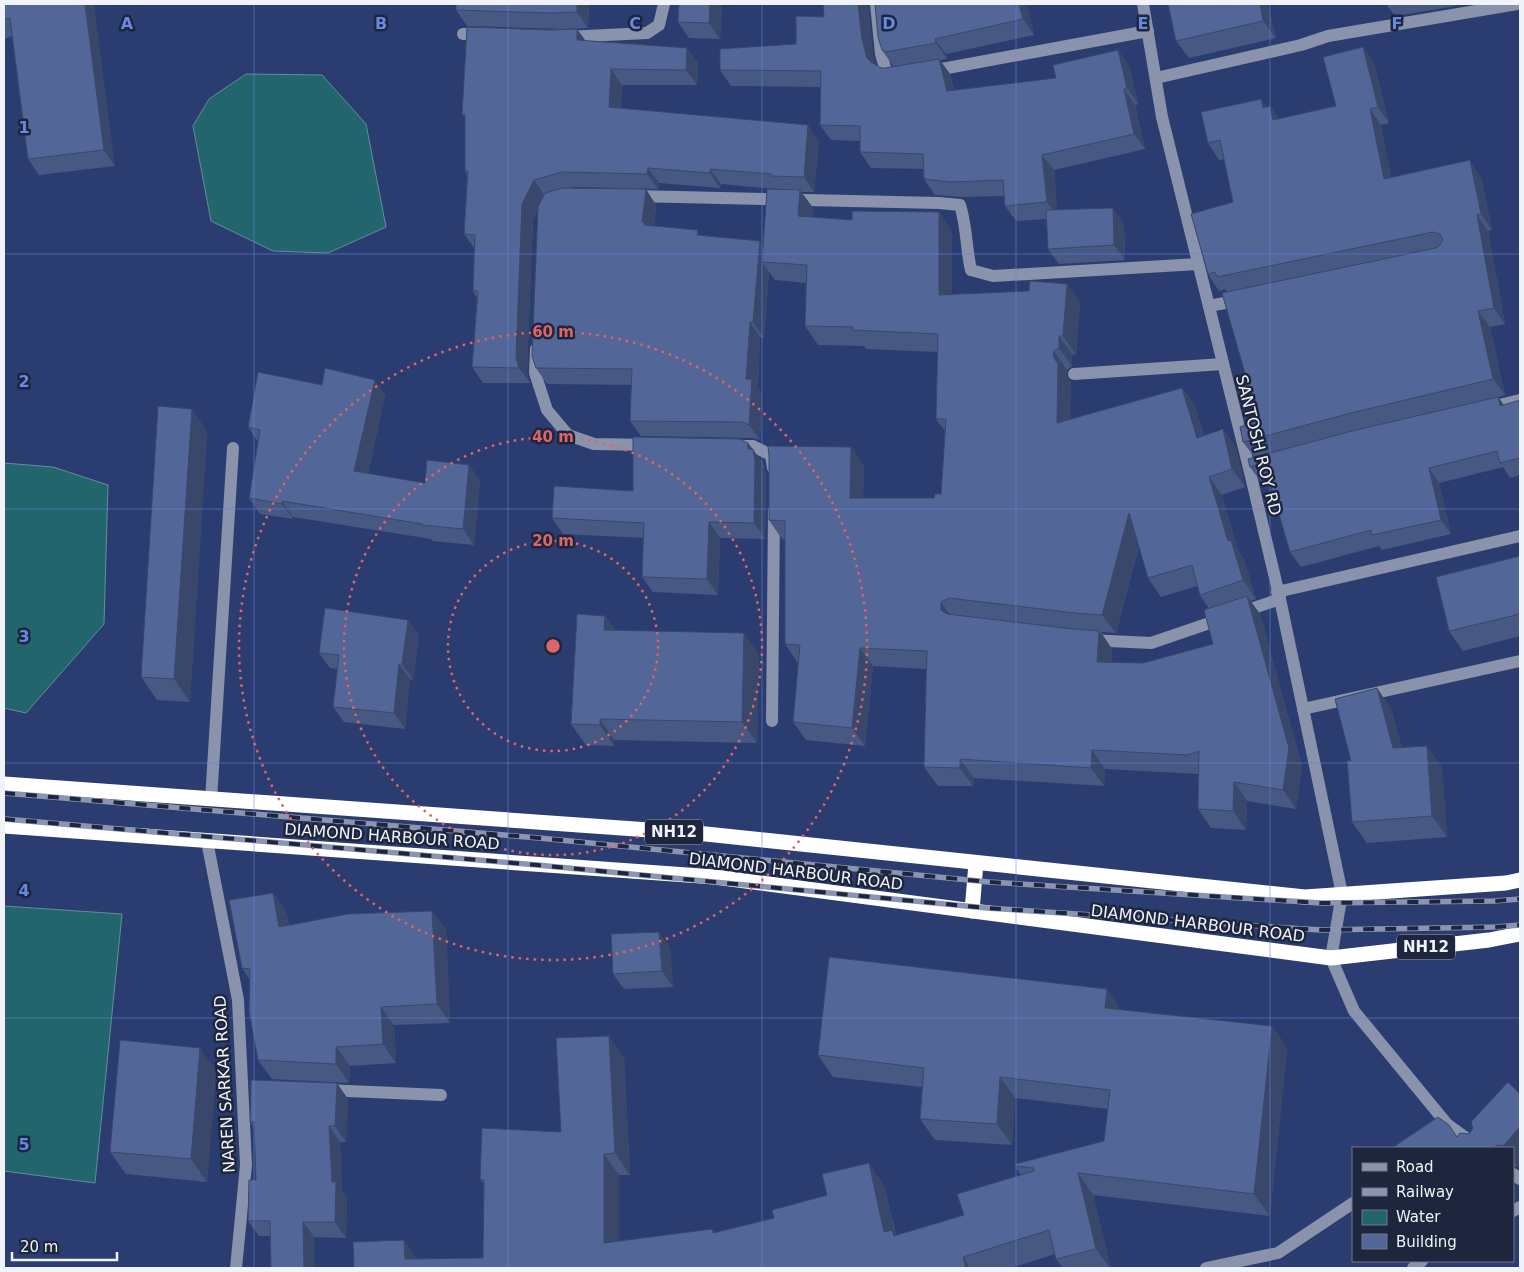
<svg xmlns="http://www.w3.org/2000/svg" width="1524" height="1272" font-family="'DejaVu Sans',sans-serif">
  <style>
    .water { fill: #22656d; stroke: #609097 }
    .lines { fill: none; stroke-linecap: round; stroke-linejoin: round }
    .minor { stroke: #8993ab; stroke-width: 12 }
    .highway { stroke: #fff; stroke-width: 15 }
    .rail-casing { stroke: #8b95b2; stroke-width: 5.5 }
    .rail { stroke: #1d263d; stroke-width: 4; stroke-dasharray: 11; stroke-linecap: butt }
    .wall { fill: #475883; fill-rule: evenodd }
    .shaded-wall { fill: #39476a }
    .building { fill: #526698; stroke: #39476a }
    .grid { fill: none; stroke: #6788e4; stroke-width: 1; stroke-opacity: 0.55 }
    .ring { fill: none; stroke: #de6567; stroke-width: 2.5; stroke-dasharray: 2.5 5 }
    .labels { text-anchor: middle; stroke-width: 5; stroke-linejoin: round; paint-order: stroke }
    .shield { fill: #1d263d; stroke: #b1b6c1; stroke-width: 1 }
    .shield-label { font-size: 15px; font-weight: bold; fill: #f0f3f9 }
    .street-label { font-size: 16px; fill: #f0f3f9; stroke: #1d263d }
    .grid-label { font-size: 16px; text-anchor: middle; font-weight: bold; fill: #6788e4; stroke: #1d263d; stroke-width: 5; stroke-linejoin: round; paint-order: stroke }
    .centre { fill: #de6567; stroke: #1d263d; stroke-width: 2.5 }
    .ring-label { font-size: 15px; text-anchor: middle; font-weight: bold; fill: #de6567; stroke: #1d263d; stroke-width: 5; stroke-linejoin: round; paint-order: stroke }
  </style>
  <rect width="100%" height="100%" fill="#2b3d70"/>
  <!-- water -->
  <g class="water">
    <polygon points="246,74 322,75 366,124 386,227 328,253 273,251 211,221 193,126 209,99"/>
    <polygon points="4,463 53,467 108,485 104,624 26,713 4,708"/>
    <polygon points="4,906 122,914 95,1183 4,1171"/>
  </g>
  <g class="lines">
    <!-- minor -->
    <g class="minor">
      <polyline points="876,4 881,54 886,71 897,76"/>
      <polyline points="1143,4 1162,117 1249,468 1280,599 1342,894 1331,958 1354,1011 1447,1124 1418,1148"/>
      <polyline points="463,34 483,34"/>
      <polyline points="566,37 647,33 659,25 664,4"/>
      <polyline points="931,71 1148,31"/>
      <polyline points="1156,78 1301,45 1328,36 1517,4"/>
      <path d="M634 196 939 203 960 205C967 227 966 249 971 270L993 276 1198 264"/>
      <polyline points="1209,306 1240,300"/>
      <polyline points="536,349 535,373 547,410 568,435 594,444 648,445"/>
      <polyline points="1074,374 1223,364"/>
      <polyline points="1487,408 1520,400"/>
      <polyline points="733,446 753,446 771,455 773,468"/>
      <polyline points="1277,592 1520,536"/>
      <polyline points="1089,640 1151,643 1280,599"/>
      <polyline points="1303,709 1520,661"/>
      <polyline points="772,721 774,511"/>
      <polyline points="211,800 233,448"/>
      <polyline points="207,841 238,1000 246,1165 236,1268"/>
      <polyline points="325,1090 441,1095"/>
      <polyline points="1447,1124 1480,1148"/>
      <polyline points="1513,1174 1520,1179"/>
      <polyline points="1513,1211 1520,1207"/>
      <polyline points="1206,1268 1278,1253 1353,1203"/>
      <polyline points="1413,1268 1422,1261"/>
    </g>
    <!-- highway -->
    <g class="highway">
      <polyline points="4,784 706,834 1305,897 1506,883 1520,880"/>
      <polyline points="4,826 715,877 1331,958 1489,940 1520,934"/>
      <polyline points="972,911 976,863"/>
    </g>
    <defs>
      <g id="rail">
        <polyline points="4,793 539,838 989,882 1321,903 1494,901 1520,899"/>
        <polyline points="4,819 537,865 987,908 1321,930 1496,927 1520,925"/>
      </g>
    </defs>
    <!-- rail casing -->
    <use href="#rail" class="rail-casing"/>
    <!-- rail -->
    <use href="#rail" class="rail"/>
  </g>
  <!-- wall -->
  <g class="wall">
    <polygon points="4,4 115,166 39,175 28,159 12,36 4,39"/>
    <polygon points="589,4 588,28 561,29 467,26 456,10"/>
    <polygon points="679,4 722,4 720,39 689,38 678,22"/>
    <polygon points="868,4 873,55 876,65 881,68 885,68 895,67 893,66 882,50 875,4 1027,4 1034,35 946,54 947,59 940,60 950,74 954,90 1056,78 1129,66 1138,104 1135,105 1145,149 1054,170 1057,210 1124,223 1125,260 1059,264 1048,249 1047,219 1016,221 1005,206 1004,196 962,197 935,195 924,179 923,169 871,168 860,152 860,141 831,140 820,125 821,87 731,86 720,70 796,44 824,17"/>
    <polygon points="1168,4 1268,4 1276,38 1189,58 1176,41"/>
    <polygon points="1386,4 1462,4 1450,7 1395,16"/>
    <path d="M586 41 687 48 698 63 697 85H622L621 108 819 141 814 192H801L813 208 812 217 852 220 939 212 952 231V294L1029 291 1067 284 1080 302 1076 355 1072 354V366L1067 370 1066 374 1071 382 1070 419 1182 388 1195 406 1204 436 1223 429 1236 448 1245 487 1222 495 1238 550 1244 559 1256 599 1250 601 1260 614 1302 766 1296 809 1247 801 1246 830 1211 828 1198 809 1199 774 1105 769 1104 786 974 778 973 786H938L924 767 926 669 873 666 865 746 806 740 793 722 798 663 785 644V539H782L769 520 851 447 864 466 863 498H934L941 494 945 431 936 419 938 352 866 349 864 346 818 345 805 326 806 283 775 280 769 272 764 338 760 337 758 388 762 394 760 440 753 438 641 436 630 421 631 385 547 384 536 368 538 209 533 220 527 373 530 383H483L472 367 477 298 473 291 474 248 464 234 467 175 465 171V118L462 114ZM659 183 720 188 721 184 776 189 763 246 760 241 701 235 654 226 656 205 570 188 573 187 658 189ZM1139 546 1148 578 1161 597 1197 586 1200 595 1209 609 1213 644 1143 663H1111L1112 649 1101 632 1116 633Z"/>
    <polygon points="1363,47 1374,64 1389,123 1381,125 1391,177 1481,177 1492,230 1488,231 1505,324 1490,327 1505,395 1498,397 1504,405 1520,400 1520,475 1510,478 1503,467 1439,483 1451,534 1382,550 1379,546 1301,567 1290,552 1269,479 1261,482 1250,467 1255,458 1243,442 1256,421 1227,292 1225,289 1219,291 1208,274 1233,202 1224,159 1219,160 1208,143 1261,99 1266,107 1270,106 1279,119 1336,106"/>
    <polygon points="375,380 385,395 368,474 425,483 480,480 474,545 432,541 431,539 293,517 293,519 260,514 249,498 258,442 248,427 322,385"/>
    <polygon points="207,431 190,702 157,700 141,677"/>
    <polygon points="752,449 764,464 766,476 765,539 720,538 718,595 653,592 642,577 643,538 563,534 552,518"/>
    <polygon points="1520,556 1520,636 1463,651 1449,631"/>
    <polygon points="605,616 615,630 759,654 757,743 614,740 614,746 586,745 571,724"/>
    <polygon points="408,620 419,635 413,680 410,679 405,729 344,722 333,707 338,669 330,668 319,653"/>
    <polygon points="1377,688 1391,709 1402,748 1442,767 1447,837 1367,843 1352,822 1351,761"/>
    <polygon points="273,893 286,911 289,925 446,929 450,1023 394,1025 396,1063 350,1066 349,1083 272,1079 258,1060 250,980 242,968"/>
    <polygon points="670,947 673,987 624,989 613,974"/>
    <polygon points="1122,1010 1272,1026 1287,1048 1270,1216 1093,1195 1111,1268 1063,1268 1056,1259 1055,1254 1011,1268 354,1268 404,1240 417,1259 483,1258 484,1185 480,1179 561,1132 624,1057 630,1175 619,1175 619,1241 712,1229 715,1233 774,1218 884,1185 896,1235 964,1215 1021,1175 1015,1166 1104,1141 1108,1109 1015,1098 1012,1145 935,1140 920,1119 922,1087 833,1077 818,1055"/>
    <polygon points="216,1070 207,1182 126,1174 110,1152"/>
    <polygon points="1508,1082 1517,1167 1513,1166 1513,1148 1392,1148 1469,1134"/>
    <polygon points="348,1099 346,1142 340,1142 342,1191 347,1197 346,1238 259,1236 248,1221 256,1180 255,1129 250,1122"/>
  </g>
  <!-- shaded-wall -->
  <g class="shaded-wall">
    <polygon points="85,4 94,4 115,166 104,150"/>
    <polygon points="577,4 589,4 588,28 577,12"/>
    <polygon points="710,4 722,4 720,39 709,23"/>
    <polygon points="858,4 868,4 873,55 879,74 867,58 862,39"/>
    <polygon points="1019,4 1027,4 1034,35 1023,19"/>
    <polygon points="1260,4 1268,4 1276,38 1263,21"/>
    <polygon points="577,29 588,44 577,40"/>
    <polygon points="935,39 946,54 947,59 936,43"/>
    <polygon points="1363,47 1374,64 1389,123 1378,107"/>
    <polygon points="687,48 698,63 697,85 686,70"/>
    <polygon points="1118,50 1129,66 1138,104 1127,88"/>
    <polygon points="939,59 950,74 958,107 947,91"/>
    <polygon points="611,69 622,85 620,122 609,107"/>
    <polygon points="1124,89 1135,105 1145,149 1134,134"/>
    <polygon points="1261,99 1272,115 1270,106 1281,122 1274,121 1263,108"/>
    <polygon points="1370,109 1381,125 1395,195 1384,179"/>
    <polygon points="808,125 819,141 814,192 804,177"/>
    <polygon points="1042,155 1054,170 1058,218 1047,202"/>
    <polygon points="1470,160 1481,177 1492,230 1481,214"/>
    <polygon points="648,168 659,183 658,189 647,174"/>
    <polygon points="710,169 721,184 720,188 710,173"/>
    <polygon points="534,180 545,196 533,220 527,373 530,383 519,368 516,357 522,204"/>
    <polygon points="646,189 656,205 653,235 644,225 642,222"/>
    <polygon points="800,190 813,208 811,234 798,216"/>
    <polygon points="1113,208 1124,223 1125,260 1114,245"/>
    <polygon points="939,212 952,231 952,313 939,295"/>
    <polygon points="1477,215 1488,231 1505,324 1494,308"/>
    <polygon points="760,241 771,256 762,262 769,272 764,338 753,322"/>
    <polygon points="1067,284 1080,302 1076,355 1063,336"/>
    <polygon points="1478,311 1490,327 1505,395 1493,379"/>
    <polygon points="750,322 760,337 758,388 762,394 760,440 749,425 746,379"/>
    <polygon points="1059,336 1072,354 1072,366 1059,348"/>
    <polygon points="1054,351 1067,370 1066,374 1071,382 1070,442 1057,423 1055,360 1053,355"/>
    <polygon points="375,380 385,395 365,487 354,471"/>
    <polygon points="1182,388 1195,406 1210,457 1197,438"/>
    <polygon points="1498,397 1508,411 1500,406"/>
    <polygon points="192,409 207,431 190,702 174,679"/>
    <polygon points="1223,429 1236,448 1245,487 1232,469"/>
    <polygon points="748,443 764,464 766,476 765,539 754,523 748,449"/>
    <polygon points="851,447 864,466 863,517 850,498"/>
    <polygon points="469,465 480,480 474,545 463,529"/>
    <polygon points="1429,468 1439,483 1451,534 1441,520"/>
    <polygon points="1209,477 1222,495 1238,550 1244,559 1256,599 1243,580 1228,541"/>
    <polygon points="282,501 293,517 293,519 282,504"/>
    <polygon points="1129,513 1142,532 1116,633 1102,615"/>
    <polygon points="709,522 720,538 718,595 707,579"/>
    <polygon points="1247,596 1260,614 1302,766 1296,809 1283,790"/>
    <polygon points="941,602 954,621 941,610"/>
    <polygon points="605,616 619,636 604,630"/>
    <polygon points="408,620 419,635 413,680 402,664"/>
    <polygon points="1099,631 1112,649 1110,681 1097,662"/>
    <polygon points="744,633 759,654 757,743 742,722"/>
    <polygon points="860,648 873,666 865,746 852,728"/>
    <polygon points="399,664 410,679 405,729 394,713"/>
    <polygon points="1377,688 1391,709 1408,769 1393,748"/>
    <polygon points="600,719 614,740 614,746 600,725"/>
    <polygon points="1427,746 1442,767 1447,837 1432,816"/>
    <polygon points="1092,750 1105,769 1104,786 1091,768"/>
    <polygon points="960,759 974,778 973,786 960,768"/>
    <polygon points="1234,782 1247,801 1246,830 1233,811"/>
    <polygon points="273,893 286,911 292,946 279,927"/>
    <polygon points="432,911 446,929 450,1023 437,1004"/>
    <polygon points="659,932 670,947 673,987 662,971"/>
    <polygon points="1107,989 1122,1011 1105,1008"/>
    <polygon points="381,1007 394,1025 396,1063 383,1044"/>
    <polygon points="1272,1026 1287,1048 1270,1216 1254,1194"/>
    <polygon points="609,1036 624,1057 630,1175 615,1153"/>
    <polygon points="336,1047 350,1066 349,1083 336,1064"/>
    <polygon points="200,1048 216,1070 207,1182 191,1159"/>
    <polygon points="1000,1077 1015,1098 1012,1145 997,1124"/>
    <polygon points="337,1083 348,1099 346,1142 335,1126"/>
    <polygon points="329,1126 340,1142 342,1191 347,1197 346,1238 335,1222 332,1182"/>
    <polygon points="1520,1127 1520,1164 1517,1167 1513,1160 1513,1148 1504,1148 1503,1146"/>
    <polygon points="604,1154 619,1175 619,1265 604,1243"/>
    <polygon points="869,1163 884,1185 895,1234 907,1252 884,1232"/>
    <polygon points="1078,1173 1093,1195 1111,1268 1110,1268 1096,1249"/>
    <polygon points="303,1222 314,1237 315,1268 304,1268"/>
    <polygon points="404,1240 419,1261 405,1259"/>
    <polygon points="963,1257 970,1268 966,1268"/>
  </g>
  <!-- building -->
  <g class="building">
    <polygon points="4,4 85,4 104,150 28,159 10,18 4,20"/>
    <polygon points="456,4 577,4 577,12 550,13 456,10"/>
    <polygon points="679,4 710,4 709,23 678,22"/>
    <polygon points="823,4 858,4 862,39 867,58 871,62 881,68 885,68 939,59 947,91 1056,78 1053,65 1118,50 1127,88 1124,89 1134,134 1042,155 1047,202 1005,206 1003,180 951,182 924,179 923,154 860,152 860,126 820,125 821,71 720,70 720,49 796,44 796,16 824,17"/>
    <polygon points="875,4 1019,4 1023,19 935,39 936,43 885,52 882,50 878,37"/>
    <polygon points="1168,4 1260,4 1263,21 1176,41"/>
    <polygon points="467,27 550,30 577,29 577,40 687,48 686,70 611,69 609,107 808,125 804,177 771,176 771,174 710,169 710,173 648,168 647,174 562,172 534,180 522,204 516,357 519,368 472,367 478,291 473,291 475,235 464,234 468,171 465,171 465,114 462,114"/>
    <polygon points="1363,47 1378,107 1370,109 1384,179 1470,160 1481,214 1477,215 1494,308 1478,311 1493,379 1347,414 1243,442 1240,427 1256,421 1243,386 1248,384 1222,293 1436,248 1440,245 1443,239 1440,234 1433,232 1217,277 1215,272 1208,274 1191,214 1233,202 1220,140 1208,143 1201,112 1261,99 1263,108 1270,106 1273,120 1336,106 1323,57"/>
    <polygon points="563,188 646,189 642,222 644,222 644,225 698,230 697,235 760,241 753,322 750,322 746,379 752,379 749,425 742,422 630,421 632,369 536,368 532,356 538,207 545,193"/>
    <polygon points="767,189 800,190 798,216 852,220 852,211 939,212 939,295 1029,291 1030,281 1067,284 1063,336 1059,336 1059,348 1054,351 1053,355 1055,360 1058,363 1057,423 1182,388 1197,438 1223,429 1232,469 1209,477 1228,541 1231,540 1243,580 1200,595 1192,565 1148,578 1129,513 1102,615 1075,613 949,598 941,602 941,610 947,614 1073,629 1099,631 1097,662 1143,663 1213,644 1204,610 1247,596 1289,748 1283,790 1234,782 1233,811 1198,809 1199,751 1188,755 1092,750 1091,768 960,759 960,768 924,767 927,651 860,648 852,728 793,722 800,645 785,644 785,521 769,520 769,456 768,446 851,447 850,498 934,498 935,494 941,494 946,419 936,419 938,334 853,330 853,327 805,326 807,265 762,262"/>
    <polygon points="1113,208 1114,245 1048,249 1046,210"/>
    <polygon points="325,368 375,380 354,471 425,483 427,460 469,465 463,529 422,525 422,524 282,501 282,504 249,498 260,430 248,427 258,372 322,385"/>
    <polygon points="1498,397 1500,406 1520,400 1520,458 1500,463 1497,451 1429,468 1441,520 1372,535 1371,530 1290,552 1264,463 1250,467 1248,459 1352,431"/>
    <polygon points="158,406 192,409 174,679 141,677"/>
    <polygon points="633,437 740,439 748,443 748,449 753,449 755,460 754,523 709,522 707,579 642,577 644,523 552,518 554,486 633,491"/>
    <polygon points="1520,556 1520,614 1449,631 1436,577"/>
    <polygon points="325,608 408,620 402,664 399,664 394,713 333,707 339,655 319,653"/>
    <polygon points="577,614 605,616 604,630 744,633 742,722 600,719 600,725 571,724"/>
    <polygon points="1377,688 1393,748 1427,746 1432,816 1352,822 1347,760 1351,761 1335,699"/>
    <polygon points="273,893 279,927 348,914 432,911 437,1004 381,1007 383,1044 336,1047 336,1064 258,1060 249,1011 250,969 242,968 229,900"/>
    <polygon points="659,932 662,971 613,974 611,934"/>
    <polygon points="829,957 1107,989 1105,1008 1272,1026 1254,1194 1078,1173 1096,1249 1056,1259 1049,1230 963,1257 966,1268 354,1268 353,1242 404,1240 405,1259 483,1258 484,1180 480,1179 482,1128 561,1132 556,1038 609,1036 615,1153 604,1154 604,1243 712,1229 713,1233 774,1218 772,1210 827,1195 822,1174 869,1163 884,1232 892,1230 894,1236 964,1215 957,1194 1034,1171 1034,1168 1015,1166 1015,1164 1104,1141 1110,1090 1000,1077 997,1124 920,1119 924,1068 818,1055"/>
    <polygon points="120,1040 200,1048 191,1159 110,1152"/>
    <polygon points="251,1080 337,1083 335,1126 329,1126 332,1182 336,1182 335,1222 303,1222 304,1268 271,1268 270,1221 248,1221 249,1180 256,1180 254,1122 250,1122"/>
    <polygon points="1508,1082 1520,1094 1520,1127 1503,1146 1498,1145 1492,1148 1392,1148 1438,1117 1449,1125 1457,1137 1460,1133 1469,1134 1473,1128 1471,1122"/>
  </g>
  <!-- grid -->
  <path class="grid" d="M254 4V1268M508 4V1268M762 4V1268M1016 4V1268M1270 4V1268M4 254H1520M4 509H1520M4 763H1520M4 1018H1520"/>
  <!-- distance rings -->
  <g class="ring">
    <circle cx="553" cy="646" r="105"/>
    <circle cx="553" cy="646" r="209"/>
    <circle cx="553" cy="646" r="314"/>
  </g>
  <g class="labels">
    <!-- shield labels -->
    <g class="shield">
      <rect x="645" y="819.5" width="58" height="25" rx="4"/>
      <rect x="1397" y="934.5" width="58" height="25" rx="4"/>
    </g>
    <g class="shield-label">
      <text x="674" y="837">NH12</text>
      <text x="1426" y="952">NH12</text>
    </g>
    <!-- street labels -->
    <g class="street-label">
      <text transform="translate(1259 445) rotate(76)" y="6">SANTOSH ROY RD</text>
      <text transform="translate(392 836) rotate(4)" y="6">DIAMOND HARBOUR ROAD</text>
      <text transform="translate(796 871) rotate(7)" y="6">DIAMOND HARBOUR ROAD</text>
      <text transform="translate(1198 923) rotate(7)" y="6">DIAMOND HARBOUR ROAD</text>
      <text transform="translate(224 1084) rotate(-93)" y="6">NAREN SARKAR ROAD</text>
    </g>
  </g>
  <g class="grid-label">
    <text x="127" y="29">A</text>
    <text x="381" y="29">B</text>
    <text x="635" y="29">C</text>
    <text x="889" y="29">D</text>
    <text x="1143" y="29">E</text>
    <text x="1397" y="29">F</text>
    <text x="24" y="133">1</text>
    <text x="24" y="387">2</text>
    <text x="24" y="642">3</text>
    <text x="24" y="896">4</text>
    <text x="24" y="1150">5</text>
  </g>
  <circle cx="553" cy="646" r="8" class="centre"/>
  <g class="ring-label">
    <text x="553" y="337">60 m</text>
    <text x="553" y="442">40 m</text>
    <text x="553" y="546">20 m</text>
  </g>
  <!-- border -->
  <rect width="1524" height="1272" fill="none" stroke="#f0f3f9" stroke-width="10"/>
  <!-- legend -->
  <rect x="1352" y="1147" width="162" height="115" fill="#1d263d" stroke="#717888"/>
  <rect x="1362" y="1163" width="25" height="8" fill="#8993ab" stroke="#717888"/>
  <text x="1396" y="1172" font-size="15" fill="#f0f3f9">Road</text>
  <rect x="1362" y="1188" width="25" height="8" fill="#8b95b2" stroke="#717888"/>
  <text x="1396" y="1197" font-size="15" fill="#f0f3f9">Railway</text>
  <rect x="1362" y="1210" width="25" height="15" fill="#22656d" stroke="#717888"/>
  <text x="1396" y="1222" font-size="15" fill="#f0f3f9">Water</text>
  <rect x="1362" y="1234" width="25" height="15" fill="#526698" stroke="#717888"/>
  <text x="1396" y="1247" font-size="15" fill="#f0f3f9">Building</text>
  <!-- scale -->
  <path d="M12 1252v8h105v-8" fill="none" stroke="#f0f3f9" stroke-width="2.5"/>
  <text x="20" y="1252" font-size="15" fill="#f0f3f9" stroke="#1d263d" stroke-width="4" paint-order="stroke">20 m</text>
</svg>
